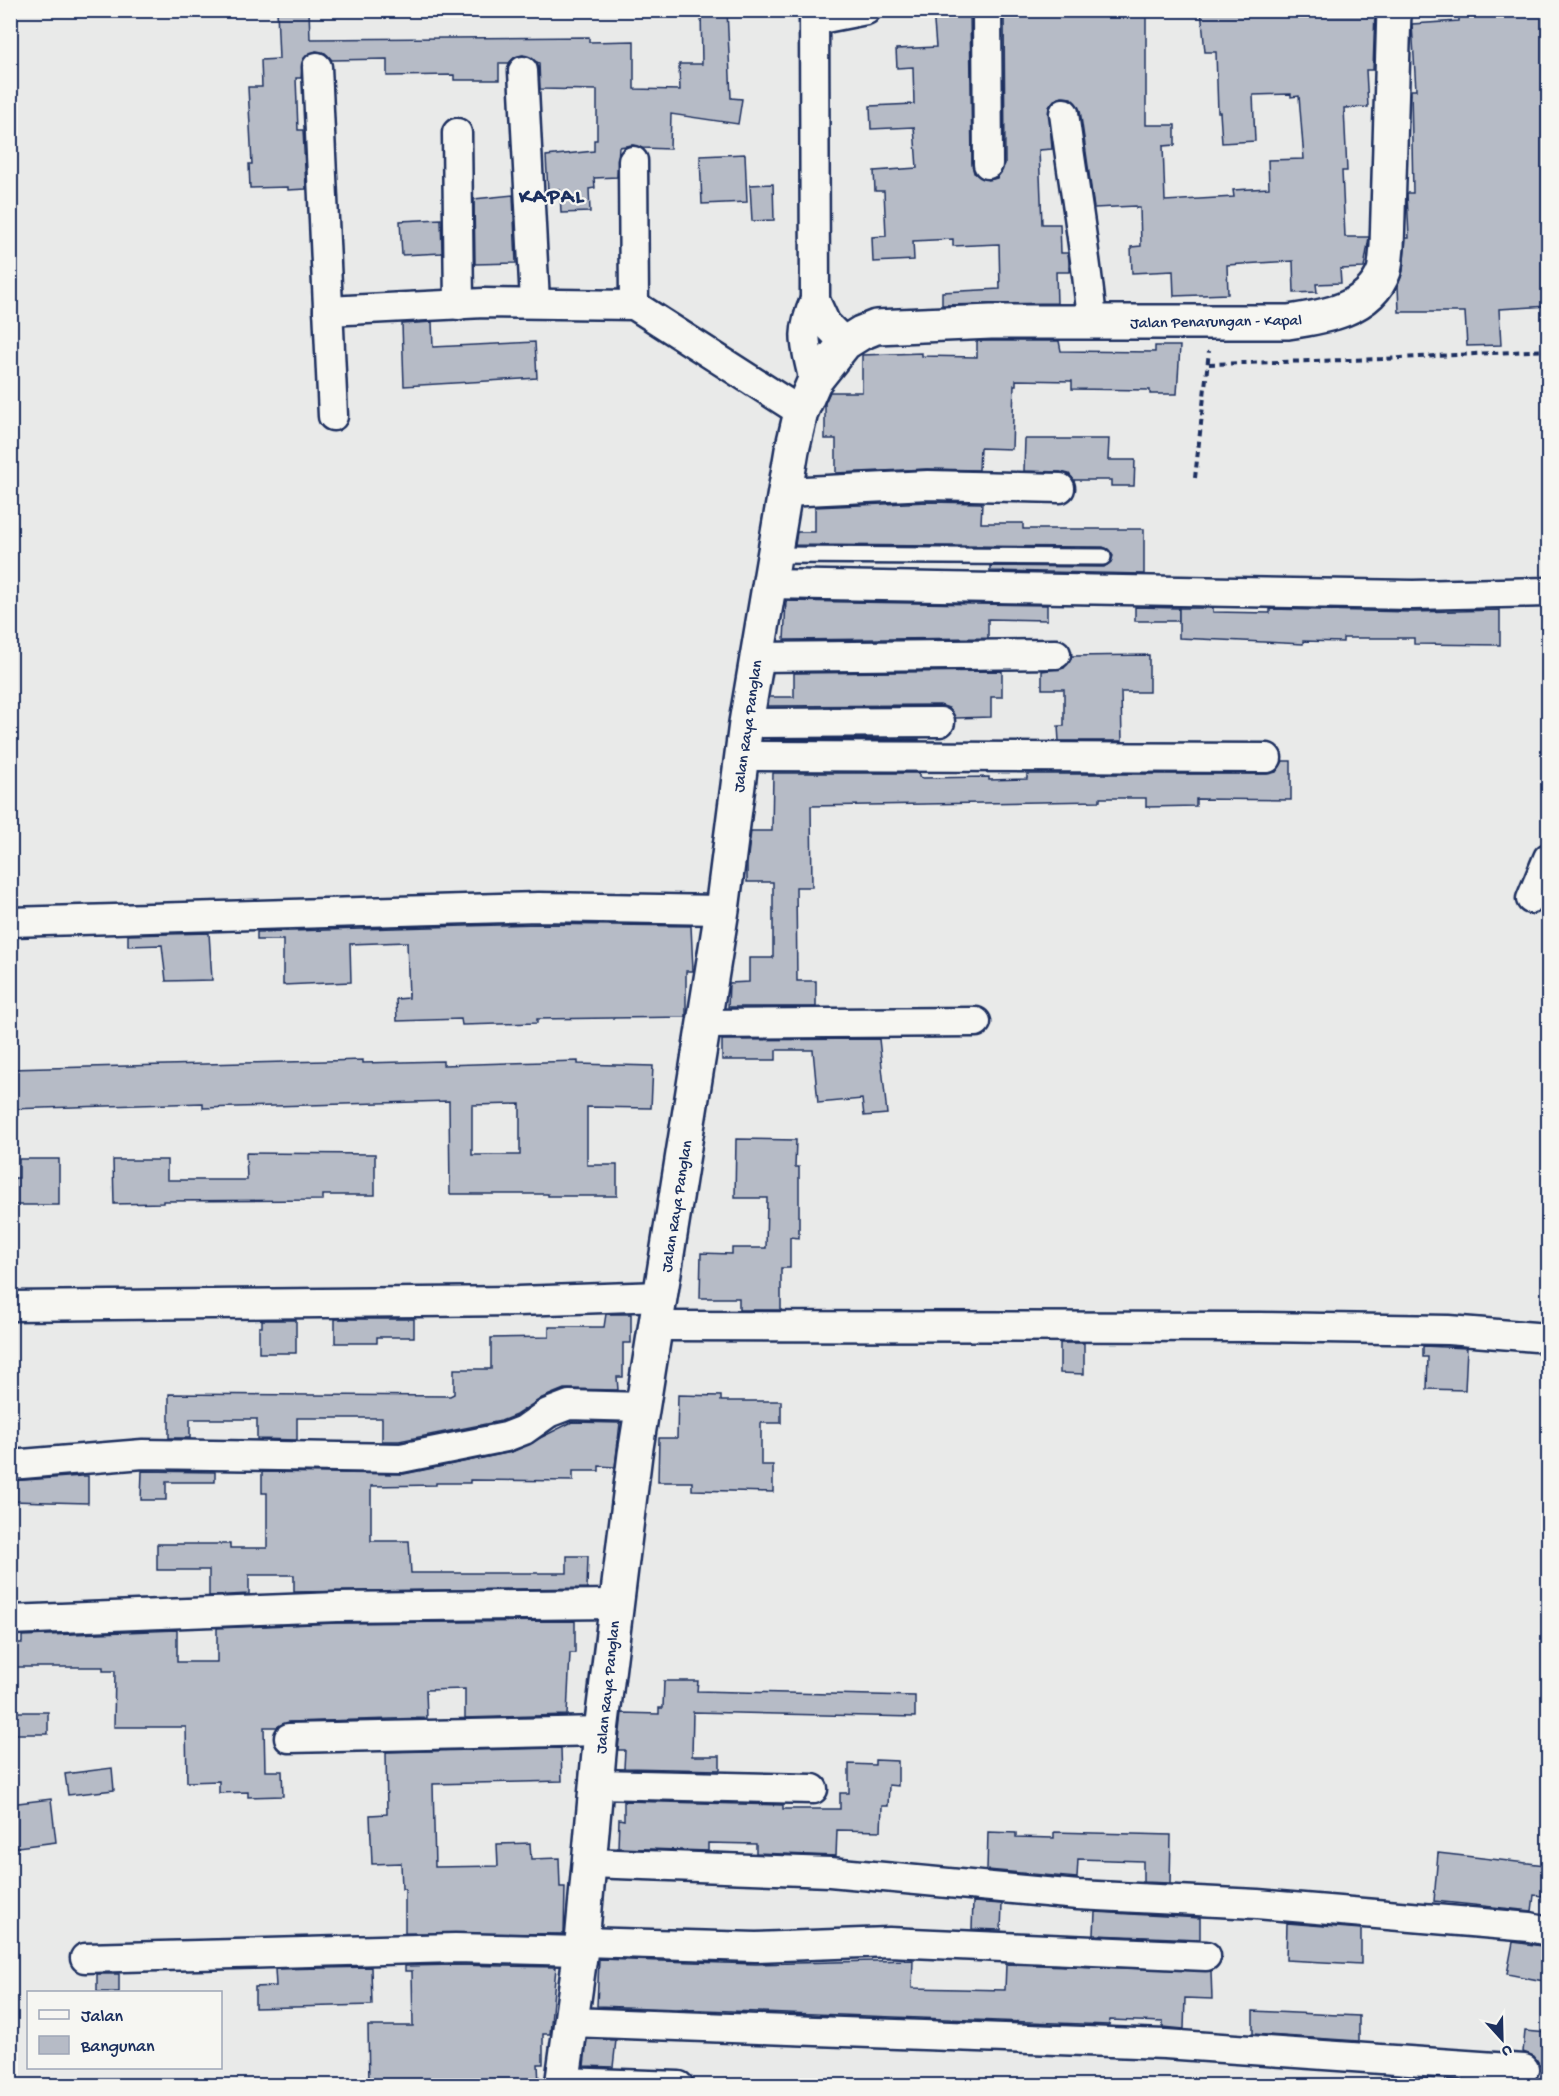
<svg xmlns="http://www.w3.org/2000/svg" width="1559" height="2096" font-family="'Gochi Hand',sans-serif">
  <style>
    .building { fill: #b6bbc6; stroke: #1b2f5e; stroke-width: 1.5; fill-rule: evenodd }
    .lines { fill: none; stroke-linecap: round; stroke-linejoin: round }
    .lane-casing { stroke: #1b2f5e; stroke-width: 20 }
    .street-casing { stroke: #1b2f5e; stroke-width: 33 }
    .secondary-casing { stroke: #1b2f5e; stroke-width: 38 }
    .path { stroke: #1b2f5e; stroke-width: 4; stroke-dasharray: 6 4.5; stroke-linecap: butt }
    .lane { stroke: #f6f6f2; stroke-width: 15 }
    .street { stroke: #f6f6f2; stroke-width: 28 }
    .secondary { stroke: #f6f6f2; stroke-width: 33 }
    .labels { text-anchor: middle; stroke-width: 4.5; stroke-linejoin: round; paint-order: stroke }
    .street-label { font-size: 16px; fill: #1b2f5e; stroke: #f6f6f2 }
    .district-label { font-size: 22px; font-weight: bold; letter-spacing: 1.5px; fill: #1b2f5e; stroke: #f6f6f2 }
  </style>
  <rect width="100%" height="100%" fill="#e9eae9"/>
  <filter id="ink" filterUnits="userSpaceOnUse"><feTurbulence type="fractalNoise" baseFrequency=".0167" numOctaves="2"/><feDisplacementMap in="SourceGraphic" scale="12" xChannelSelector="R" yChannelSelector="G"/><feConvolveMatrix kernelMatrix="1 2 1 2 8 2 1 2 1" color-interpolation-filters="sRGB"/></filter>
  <g filter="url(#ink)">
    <!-- building -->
    <g class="building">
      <polygon points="277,10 309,10 310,39 589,37 589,42 634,41 634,89 680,90 679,64 702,64 701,10 727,10 731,98 742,99 738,124 671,114 670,149 642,148 633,145 619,147 617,177 594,178 595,188 589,189 590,212 561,213 560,190 548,191 546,156 594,151 594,140 597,140 597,90 540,89 539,63 523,55 515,57 509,63 499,63 499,80 454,80 454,75 387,76 387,59 332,60 325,53 316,51 303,59 301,78 296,78 298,130 303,130 306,189 288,190 288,187 250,188 249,164 252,164 248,87 262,87 261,60 279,59"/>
      <polygon points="933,10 970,10 972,164 974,173 988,180 997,178 1005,164 1004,10 1146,10 1146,125 1175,125 1175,145 1163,146 1165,201 1234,197 1233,190 1269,188 1268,160 1304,159 1299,96 1291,97 1291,94 1253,95 1255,141 1222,143 1220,112 1218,112 1216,52 1205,52 1201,10 1375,10 1373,70 1366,70 1368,107 1344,108 1347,171 1342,171 1345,237 1369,237 1364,268 1340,269 1341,283 1316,284 1317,292 1294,293 1293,261 1227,265 1228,294 1174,296 1173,271 1132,273 1131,247 1141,246 1140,208 1136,208 1136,206 1094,208 1080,110 1071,98 1062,97 1054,100 1049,107 1052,149 1039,150 1042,224 1060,224 1061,253 1068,253 1069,262 1069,272 1056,272 1057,303 942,305 942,292 1000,289 999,244 953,246 953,239 913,241 914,260 873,262 872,237 886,236 884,191 875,191 874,171 917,168 914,127 871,129 870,106 914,104 913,67 897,68 896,49 936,47"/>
      <polygon points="1459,10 1545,10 1548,41 1548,99 1544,100 1548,153 1548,306 1499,309 1501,345 1467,346 1465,312 1399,312 1398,285 1403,271 1406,238 1409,238 1407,193 1413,193 1411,90 1416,90 1412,24 1459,21"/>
      <polygon points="745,154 747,202 702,204 700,156"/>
      <polygon points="773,184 774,220 752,221 750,185"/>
      <polygon points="513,195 516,263 475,264 474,199"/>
      <polygon points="441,219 442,253 402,255 400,221"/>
      <polygon points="432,322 433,347 535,342 537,378 404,386 402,324"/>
      <polygon points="977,341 1059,341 1061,351 1155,352 1155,346 1180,346 1177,394 1150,394 1150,390 1072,389 1072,381 1016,380 1016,385 1014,385 1012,449 980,448 979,470 927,469 836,473 836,439 825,439 825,403 830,392 862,392 862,355 922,353 922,356 977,357"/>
      <polygon points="1025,439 1109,439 1108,460 1135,460 1134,486 1111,486 1111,480 1074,480 1069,474 1060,472 1024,471"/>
      <polygon points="928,502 982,503 981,523 1023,523 1023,529 1144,529 1144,574 990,571 990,566 1104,567 1111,562 1113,556 1108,549 1103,547 795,545 797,532 815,532 815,507"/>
      <polygon points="786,601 1047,605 1047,620 988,619 988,638 784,640"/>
      <polygon points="1135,607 1179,608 1179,621 1135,621"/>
      <polygon points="1179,608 1213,608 1213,612 1270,613 1270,609 1413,612 1500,610 1500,645 1414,644 1414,638 1343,638 1343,642 1303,641 1303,644 1179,638"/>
      <polygon points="1149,655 1149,692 1121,692 1122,741 1059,741 1058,726 1064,726 1064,689 1042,689 1042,671 1064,668 1072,656"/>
      <polygon points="1002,671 1002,697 991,697 991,717 955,718 949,708 940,705 768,706 769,697 794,697 794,673"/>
      <rect x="770" y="739" width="149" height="1"/>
      <polygon points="1283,761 1291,761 1291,800 1196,799 1196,806 1146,807 1146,798 1100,798 1100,801 811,806 812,887 796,887 797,981 816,981 816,1007 728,1007 729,983 749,982 749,958 773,958 773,882 747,882 747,864 751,831 772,831 773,773 919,773 919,777 923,778 989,777 989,780 1027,779 1027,774 1267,774 1276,772"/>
      <polygon points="539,924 691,926 693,971 686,971 686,1017 537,1019 537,1023 462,1025 461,1019 397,1021 396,999 409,998 407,942 350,944 351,982 283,985 283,940 257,940 257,932"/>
      <polygon points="209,933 212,980 166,981 162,945 128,946 128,935"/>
      <polygon points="879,1039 887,1114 864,1116 862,1099 818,1103 813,1050 776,1050 776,1060 722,1060 722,1040"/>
      <path d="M363 1060V1063L443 1061V1065L578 1061V1064L653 1066 651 1108 587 1107V1165H617V1196H548V1194H450L449 1101 203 1108V1103L10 1109V1069ZM520 1104V1155H472V1105Z"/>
      <polygon points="736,1139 796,1140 795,1167 799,1167 799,1238 790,1237 790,1268 781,1268 781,1310 739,1310 739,1298 700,1298 701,1253 732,1254 732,1248 766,1248 767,1198 735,1198"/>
      <polygon points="246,1153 375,1154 375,1195 323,1195 323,1200 163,1201 163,1203 114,1204 113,1160 167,1160 167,1180 247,1180"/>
      <polygon points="19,1159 59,1159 59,1205 14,1205 13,1178 19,1178"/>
      <polygon points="606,1314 631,1314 631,1343 623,1343 623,1377 617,1377 618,1390 564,1389 542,1398 516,1415 501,1421 399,1441 382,1441 382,1418 297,1418 297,1440 257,1439 257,1419 190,1419 190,1438 169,1438 169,1394 450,1396 454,1394 454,1369 491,1369 491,1338 549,1337 549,1327 604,1327"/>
      <polygon points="335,1319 414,1319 414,1337 377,1337 377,1343 335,1343"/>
      <polygon points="262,1320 296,1320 296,1353 259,1353 259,1327 262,1327"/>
      <polygon points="1060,1343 1084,1343 1084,1374 1060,1373"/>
      <polygon points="1423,1346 1467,1348 1465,1390 1427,1389 1428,1357 1423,1357"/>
      <polygon points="678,1395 721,1396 721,1401 781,1401 781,1423 761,1423 761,1465 773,1465 773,1492 692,1490 692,1482 658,1482 659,1438 677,1438"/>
      <polygon points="572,1422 620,1423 615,1467 599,1466 599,1471 573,1471 573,1481 470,1480 470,1483 436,1483 436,1485 371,1486 371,1541 409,1541 411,1573 567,1573 567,1556 588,1556 587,1588 294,1592 294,1575 249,1575 249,1594 209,1596 209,1570 157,1570 157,1544 230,1544 230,1548 267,1548 267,1493 262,1493 262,1472 404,1474 512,1452"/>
      <polygon points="142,1471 215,1472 215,1482 166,1482 166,1500 141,1500"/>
      <polygon points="82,1476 88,1476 88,1503 10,1501 10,1481"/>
      <polygon points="575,1621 575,1653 570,1653 567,1715 465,1718 465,1689 426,1690 427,1718 289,1722 277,1727 264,1727 265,1771 282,1771 283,1796 248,1797 248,1792 219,1793 219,1781 187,1782 186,1727 114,1727 115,1671 103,1671 103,1667 10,1667 10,1643 22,1643 22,1636 177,1630 177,1662 217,1662 217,1628 337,1623"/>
      <polygon points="664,1681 698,1681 697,1691 915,1696 915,1717 693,1712 692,1756 720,1756 720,1770 624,1768 625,1750 618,1750 622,1713 659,1714 659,1708 663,1708"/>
      <rect x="10" y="1712" width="38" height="22"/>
      <polygon points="561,1748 562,1781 433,1784 435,1867 498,1866 497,1844 530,1843 531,1859 559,1858 560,1887 565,1887 564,1934 405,1933 405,1889 402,1889 401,1863 372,1864 370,1815 387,1814 386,1752"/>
      <polygon points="875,1760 898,1761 898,1786 889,1785 888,1806 882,1806 881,1831 837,1830 836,1856 756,1853 756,1844 708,1843 708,1851 618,1848 619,1819 624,1820 624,1801 783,1805 783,1809 840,1809 840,1793 849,1793 849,1764 875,1765"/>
      <polygon points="112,1768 114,1790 68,1795 65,1774"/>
      <polygon points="51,1799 56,1842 10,1848 10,1804"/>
      <polygon points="988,1832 1016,1833 1016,1837 1054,1838 1054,1832 1171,1835 1170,1883 1143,1882 1143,1861 1078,1859 1077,1878 987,1870"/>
      <polygon points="1438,1853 1545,1865 1542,1896 1534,1895 1532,1911 1434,1901"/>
      <polygon points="973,1902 1002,1904 1001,1930 972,1929"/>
      <polygon points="1095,1912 1200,1918 1200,1939 1094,1935"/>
      <polygon points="1287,1923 1361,1929 1361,1964 1286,1960"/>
      <polygon points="1513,1942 1548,1947 1544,1981 1507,1974"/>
      <polygon points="599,1959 756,1964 913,1960 912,1988 1005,1990 1006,1964 1211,1971 1212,1999 1185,1998 1184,2029 1163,2027 1163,2022 1110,2020 1109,2025 597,2006"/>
      <polygon points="455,1965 556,1967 550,2034 543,2034 543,2064 538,2064 539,2085 369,2085 368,2026 413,2026 412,1971 405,1971 405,1966"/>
      <polygon points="371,1967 372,2005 255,2008 255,1987 276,1986 275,1969"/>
      <rect x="97" y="1974" width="22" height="18"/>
      <polygon points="1253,2011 1359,2016 1359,2041 1253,2034"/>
      <polygon points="1525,2031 1548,2033 1548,2065 1539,2064 1534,2056 1523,2052"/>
      <polygon points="587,2039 616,2040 613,2067 584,2066"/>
    </g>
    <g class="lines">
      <defs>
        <polyline id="lane" points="774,555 1103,557"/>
        <g id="street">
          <polyline points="814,10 815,300 826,324 845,343"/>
          <polyline points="987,10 988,164"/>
          <polyline points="815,20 866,10"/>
          <polyline points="317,67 333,416"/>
          <polyline points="523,71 535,302"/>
          <path d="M1064 113C1073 183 1086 251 1092 321"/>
          <polyline points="457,133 459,305"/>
          <polyline points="633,161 634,305"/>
          <polyline points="328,311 484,303 634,305 801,412"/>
          <path d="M814 382C806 345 799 336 815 300"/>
          <polyline points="785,492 928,485 1060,488"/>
          <polyline points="768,584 1413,595 1548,592"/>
          <polyline points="756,657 1056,654"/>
          <polyline points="746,723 940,722"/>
          <polyline points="741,756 1267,758"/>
          <polyline points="1531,899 1548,858"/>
          <polyline points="10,922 539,907 722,910"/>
          <polyline points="703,1024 976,1022"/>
          <polyline points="10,1306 518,1301 661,1296"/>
          <polyline points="656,1326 1259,1327 1448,1330 1548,1338"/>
          <polyline points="10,1465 143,1454 401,1458 506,1437 524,1430 548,1413 569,1405 642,1407"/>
          <polyline points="10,1620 337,1607 615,1604"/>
          <polyline points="289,1738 601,1731"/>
          <polyline points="597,1784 813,1789"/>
          <polyline points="590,1863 830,1872 1078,1895 1257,1904 1530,1927 1548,1931"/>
          <polyline points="582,1942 756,1947 889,1942 1206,1956"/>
          <polyline points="85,1958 455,1948 580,1951"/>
          <polyline points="571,2022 1165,2044 1524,2069"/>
          <polyline points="563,2082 679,2086"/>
        </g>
        <path id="secondary" d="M562 2086 582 1942 601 1731 635 1454 722 910 746 723 792 450 801 412 814 382 845 343 861 333 876 327 991 322H1288C1323 317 1370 310 1384 271 1386 263 1386 254 1387 247L1394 10"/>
      </defs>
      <!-- lane casing -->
      <use href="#lane" class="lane-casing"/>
      <!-- street casing -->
      <use href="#street" class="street-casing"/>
      <!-- secondary casing -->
      <use href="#secondary" class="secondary-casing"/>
      <!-- path -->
      <g class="path">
        <polyline points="1209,364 1382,359 1548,350"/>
        <polyline points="1195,478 1209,351"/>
      </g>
      <!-- lane -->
      <use href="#lane" class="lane"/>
      <!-- street -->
      <use href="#street" class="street"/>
      <!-- secondary -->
      <use href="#secondary" class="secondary"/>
    </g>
  </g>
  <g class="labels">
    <!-- street labels -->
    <g class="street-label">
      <text transform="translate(1216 320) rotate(-1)" y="6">Jalan Penarungan - Kapal</text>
      <text transform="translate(746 726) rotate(-82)" y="6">Jalan Raya Panglan</text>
      <text transform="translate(675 1206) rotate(-81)" y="6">Jalan Raya Panglan</text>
      <text transform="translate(606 1687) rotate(-84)" y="6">Jalan Raya Panglan</text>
    </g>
    <!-- district labels -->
    <g class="district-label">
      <text x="552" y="202">KAPAL</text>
    </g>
  </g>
  <!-- margin -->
  <rect width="1559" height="2096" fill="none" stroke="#f6f6f2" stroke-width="36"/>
  <rect x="18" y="18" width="1523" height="2060" fill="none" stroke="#1b2f5e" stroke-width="2" filter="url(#ink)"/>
  <!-- legend -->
  <rect x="27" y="1991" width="195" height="78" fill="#f6f6f2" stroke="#9ea6b7" stroke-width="1.5"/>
  <rect x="39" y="2010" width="30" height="9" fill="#f6f6f2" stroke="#9ea6b7" stroke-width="1.5"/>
  <text x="81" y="2021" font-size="18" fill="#1b2f5e">Jalan</text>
  <rect x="39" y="2036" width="30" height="18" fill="#b6bbc6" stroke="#9ea6b7" stroke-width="1.5"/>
  <text x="81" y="2051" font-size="18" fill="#1b2f5e">Bangunan</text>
  <!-- north arrow -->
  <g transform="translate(1502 2039) rotate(158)" stroke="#f6f6f2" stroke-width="4.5" paint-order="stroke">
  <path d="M0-4.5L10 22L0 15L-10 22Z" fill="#1b2f5e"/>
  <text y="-9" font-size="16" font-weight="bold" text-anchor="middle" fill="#1b2f5e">U</text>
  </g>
</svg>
